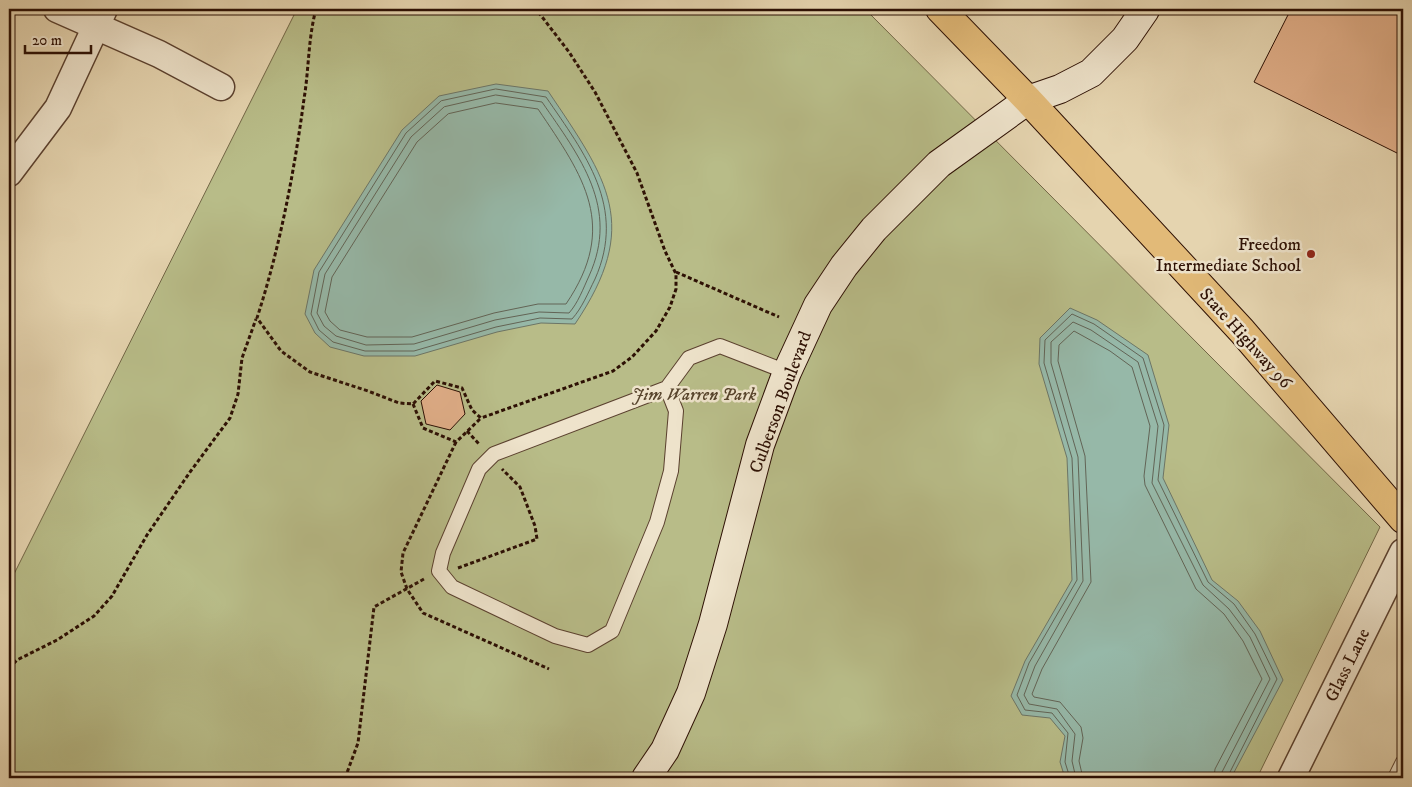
<svg xmlns="http://www.w3.org/2000/svg" width="1412" height="787" font-family="'IM FELL DW Pica',serif">
  <style>
    .green { fill: #b8bc88; stroke: #726646 }
    .water { fill: #96b8a8; stroke: #6c7566 }
    .lines { fill: none; stroke-linecap: round; stroke-linejoin: round }
    .shore { stroke: #626456; stroke-width: 1 }
    .building { fill: #e0ae88; stroke: #2d1004 }
    .lane-casing { stroke: #5b412f; stroke-width: 16 }
    .street-casing { stroke: #5b412f; stroke-width: 29 }
    .secondary-casing { stroke: #2d1004; stroke-width: 30 }
    .primary-casing { stroke: #2d1004; stroke-width: 30 }
    .path { stroke: #2d1004; stroke-width: 3; stroke-dasharray: 4 2.5; stroke-linecap: butt }
    .lane { stroke: #eee3cb; stroke-width: 14 }
    .street { stroke: #eee3cb; stroke-width: 26 }
    .secondary { stroke: #eee3cb; stroke-width: 28 }
    .primary { stroke: #e2ba78; stroke-width: 28 }
    .poi-dot { fill: #8f2418; stroke: #eee3cb; stroke-width: 2 }
    .labels { text-anchor: middle; stroke-width: 5; stroke-linejoin: round; paint-order: stroke }
    .poi-label { font-size: 18px; fill: #2d1004; stroke: #eee3cb; text-anchor: end }
    .street-label { font-size: 18px; fill: #2d1004; stroke: #eee3cb }
    .park-label { font-size: 18px; font-style: italic; fill: #57442c; stroke: #eee3cb }
  </style>
  <rect width="100%" height="100%" fill="#e5d4af"/>
  <filter id="stains"><feTurbulence type="fractalNoise" baseFrequency=".004" numOctaves="4"/><feColorMatrix values="0 0 0 0 .2 0 0 0 0 .09 0 0 0 0 .02 0 0 0 .5 -.17"/></filter>
  <radialGradient id="worn" r=".72"><stop offset=".6" stop-color="#630" stop-opacity="0"/><stop offset="1" stop-color="#630" stop-opacity=".3"/></radialGradient>
  <!-- green -->
  <polygon class="green" points="297,9 865,9 1380,527 1257,778 9,778 9,584"/>
  <!-- water -->
  <g class="water">
    <path d="M496 84 548 91C608 180 642 225 575 324L541 323 497 332 415 356H364L330 347 315 333 305 314 314 270 402 130 439 96Z"/>
    <polygon points="1070,308 1097,320 1148,355 1169,425 1163,478 1212,580 1238,601 1260,631 1283,680 1231,778 1065,778 1060,762 1065,736 1050,718 1022,715 1011,696 1025,661 1072,580 1067,458 1039,364 1040,338"/>
  </g>
  <g class="lines">
    <!-- shore -->
    <g class="shore">
      <path d="M496 89 546 97C585 154 627 207 595 279 588 293 582 308 572 319L540 318 496 327 414 351H365L333 342 319 330 311 314 319 272 406 133 441 101Z"/>
      <path d="M496 95 542 102C580 157 620 208 589 276 583 289 578 303 569 313L539 312 495 320 414 344 366 345 336 336 324 326 317 313 325 274 411 137 444 107Z"/>
      <path d="M496 103 538 109C584 177 619 226 566 304H538L494 313 412 337H367L340 330 330 321 325 312 332 277 417 142 448 114Z"/>
      <polyline points="1070,778 1065,762 1068,733 1052,713 1025,710 1017,695 1029,663 1077,580 1072,458 1044,363 1045,340 1072,314 1094,324 1143,358 1164,425 1158,480 1208,582 1234,604 1255,634 1277,679 1227,778"/>
      <polyline points="1076,778 1072,761 1075,734 1057,709 1029,704 1024,695 1035,666 1083,581 1078,457 1051,363 1051,342 1073,322 1091,330 1138,362 1158,426 1152,483 1203,585 1229,609 1250,637 1270,679 1222,772 1221,778"/>
      <polyline points="1083,778 1079,761 1083,738 1081,727 1060,702 1034,697 1032,694 1042,669 1091,582 1085,456 1058,361 1059,345 1074,331 1110,351 1132,367 1150,426 1144,476 1145,485 1196,589 1224,614 1243,641 1262,679 1215,769 1214,778"/>
    </g>
  </g>
  <!-- building -->
  <g class="building">
    <polygon points="1291,9 1403,9 1403,156 1254,82"/>
    <polygon points="437,385 460,392 465,414 450,430 426,424 421,401"/>
  </g>
  <g class="lines">
    <defs>
      <g id="lane">
        <polyline points="667,388 676,411 671,471 657,522 612,631 588,645 555,636 452,587 439,571 443,553 479,469 494,454 667,388 689,358 720,346 787,372"/>
        <polyline points="1395,778 1403,762"/>
      </g>
      <g id="street">
        <polyline points="57,9 159,54 221,87"/>
        <polyline points="9,173 58,108 104,9"/>
        <polyline points="1291,778 1403,552"/>
      </g>
      <polyline id="secondary" points="646,778 665,750 691,693 713,624 760,445 787,372 818,305 844,266 874,229 939,164 1028,100 1060,89 1091,73 1125,39 1145,10"/>
      <polyline id="primary" points="940,9 1028,100 1242,331 1403,519"/>
    </defs>
    <!-- lane casing -->
    <use href="#lane" class="lane-casing"/>
    <!-- street casing -->
    <use href="#street" class="street-casing"/>
    <!-- secondary casing -->
    <use href="#secondary" class="secondary-casing"/>
    <!-- primary casing -->
    <use href="#primary" class="primary-casing"/>
    <!-- path -->
    <g class="path">
      <path d="M316 9C308 39 309 69 304 99 294 173 280 247 257 318L281 351 310 372 368 391 399 403 413 404 435 381 462 388 472 410 481 418 613 371 632 357 656 331 670 307 676 289V274L665 251 637 173 595 92 569 52 536 9"/>
      <polyline points="676,272 779,317"/>
      <polyline points="413,404 423,428 456,442 481,418"/>
      <polyline points="467,431 479,444"/>
      <polyline points="456,442 403,553 401,572 407,589 423,613 549,669"/>
      <polyline points="458,568 537,539 535,526 520,487 502,469"/>
      <polyline points="9,668 17,660 57,640 94,616 112,596 147,535 190,472 230,418 238,394 242,358 256,319"/>
      <polyline points="345,778 358,743 374,607 424,579"/>
    </g>
    <!-- lane -->
    <use href="#lane" class="lane"/>
    <!-- street -->
    <use href="#street" class="street"/>
    <!-- secondary -->
    <use href="#secondary" class="secondary"/>
    <!-- primary -->
    <use href="#primary" class="primary"/>
  </g>
  <!-- markers -->
  <circle class="poi-dot" cx="1311" cy="254" r="5"/>
  <g class="labels">
    <!-- poi labels -->
    <g class="poi-label">
      <text x="1301" y="250">Freedom<tspan x="1301" dy="21">Intermediate School</tspan></text>
    </g>
    <!-- street labels -->
    <g class="street-label">
      <text transform="translate(1246 338) rotate(48)" y="6">State Highway 96</text>
      <text transform="translate(780 402) rotate(-70)" y="6">Culberson Boulevard</text>
      <text transform="translate(1347 665) rotate(-64)" y="6">Glass Lane</text>
    </g>
    <!-- park labels -->
    <g class="park-label">
      <text x="694" y="400">Jim Warren Park</text>
    </g>
  </g>
  <!-- margin -->
  <rect width="1412" height="787" fill="none" stroke="#e5d4af" stroke-width="30"/>
  <rect x="10" y="10" width="1392" height="767" fill="none" stroke="#2d1004" stroke-width="2.5"/>
  <rect x="15" y="15" width="1382" height="757" fill="none" stroke="#2d1004"/>
  <!-- scale -->
  <path d="M25 45v8h66v-8" fill="none" stroke="#2d1004" stroke-width="2.5"/>
  <text x="32" y="45" font-size="15" fill="#2d1004" stroke="#eee3cb" stroke-width="4" paint-order="stroke">20 m</text>
  <rect width="100%" height="100%" filter="url(#stains)"/>
  <rect width="100%" height="100%" fill="url(#worn)"/>
</svg>
